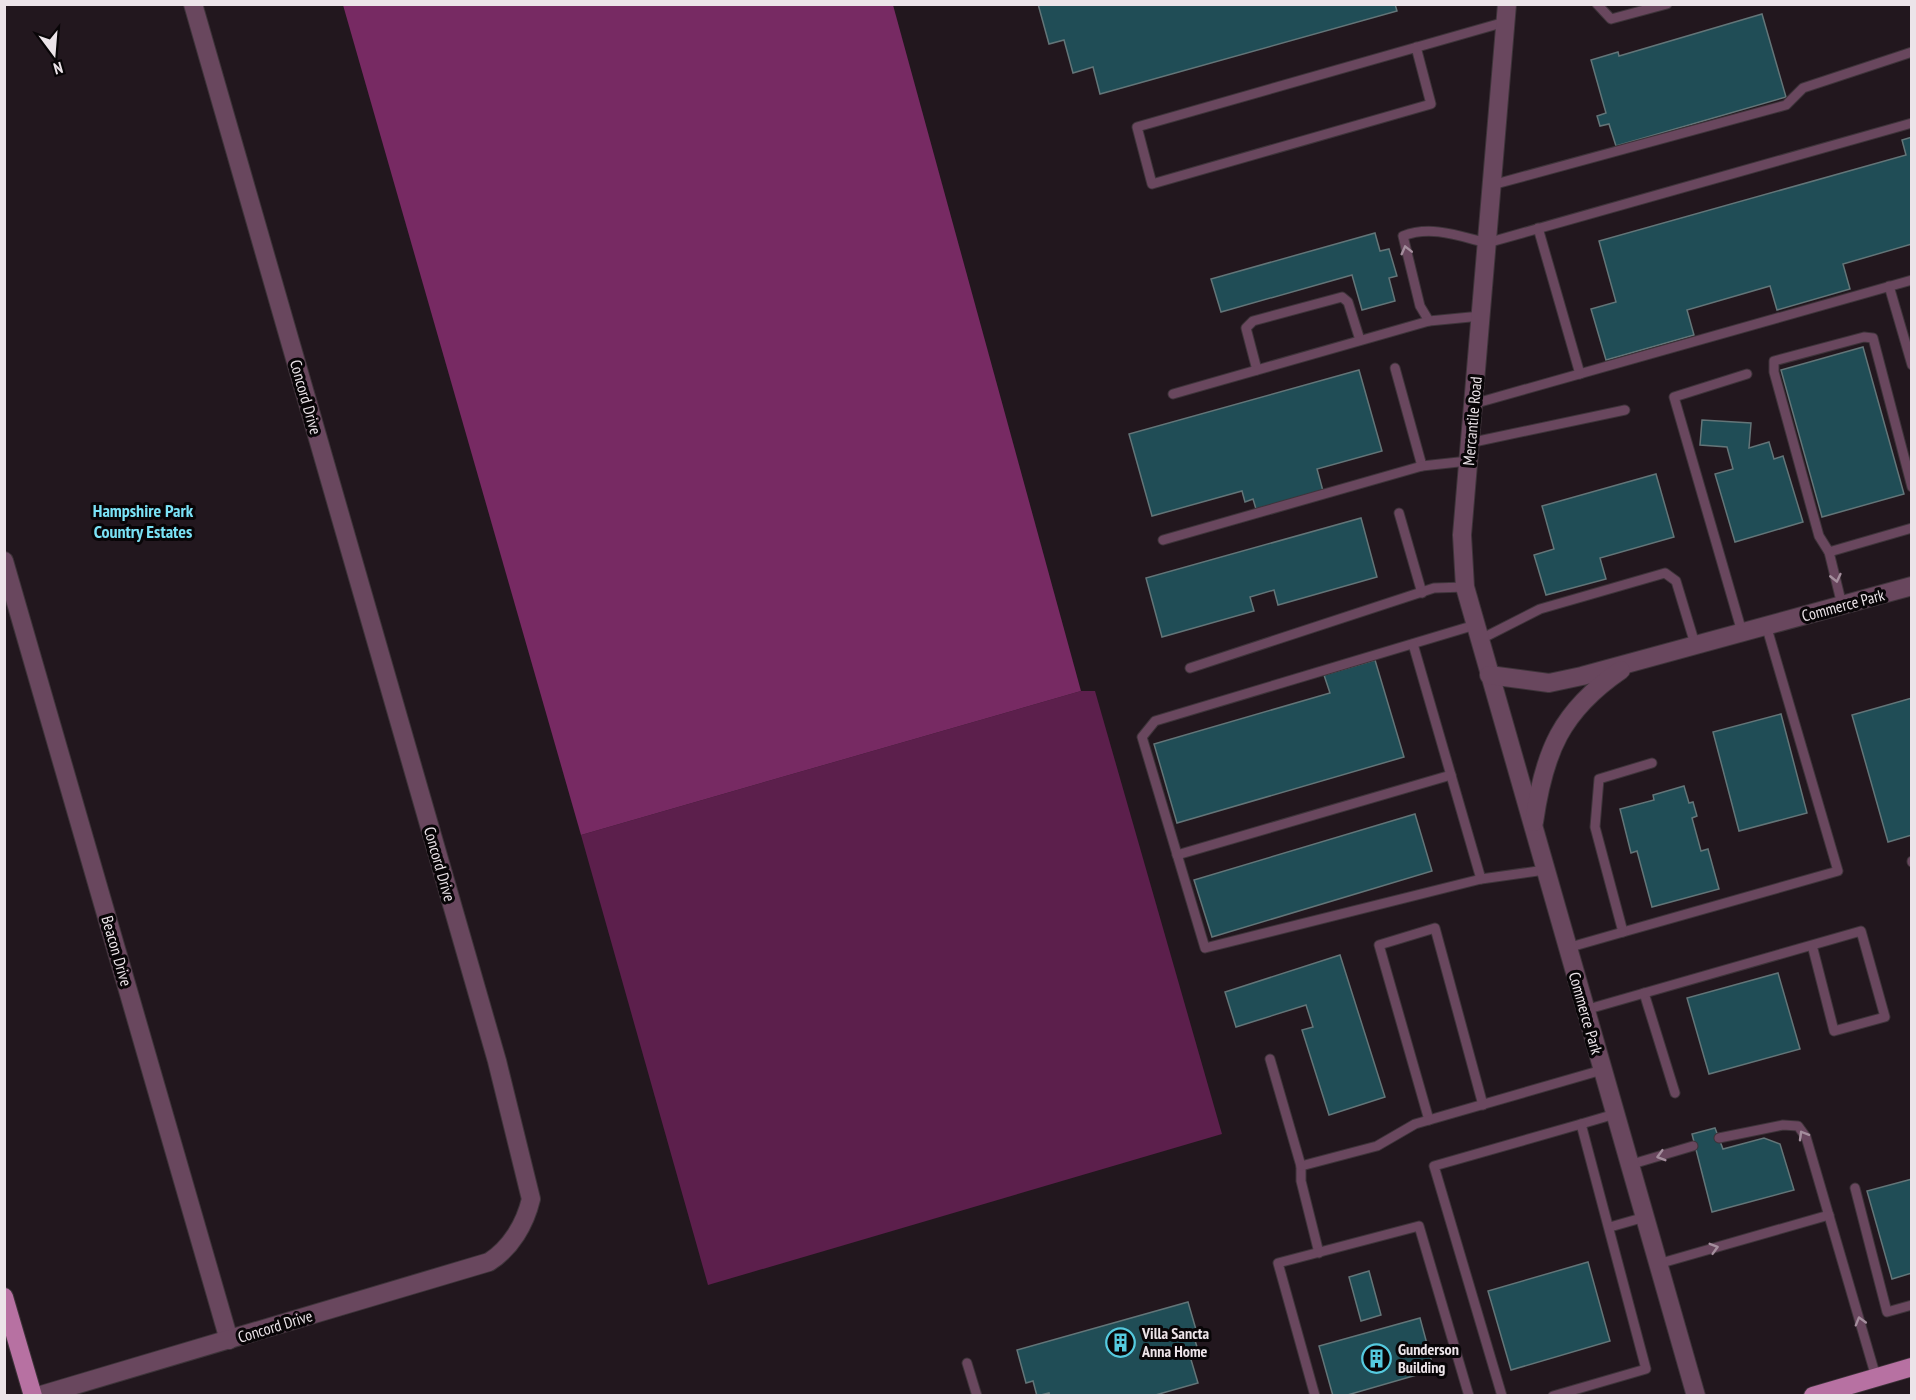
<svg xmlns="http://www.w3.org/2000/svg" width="1916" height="1400" font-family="'PT Sans Narrow',sans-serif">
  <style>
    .green { fill: #5c1f4c }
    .forest { fill: #772a63 }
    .building { fill: #204d56; stroke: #637578; stroke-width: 1.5 }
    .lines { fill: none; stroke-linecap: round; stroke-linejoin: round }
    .lane-casing { stroke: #3e343a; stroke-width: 11 }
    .street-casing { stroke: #3e343a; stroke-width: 20 }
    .primary-casing { stroke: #3e343a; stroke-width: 20 }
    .lane { stroke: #69475e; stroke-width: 9 }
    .street { stroke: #69475e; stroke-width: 18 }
    .primary { stroke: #b771a2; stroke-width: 18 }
    .oneway { stroke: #a48e9d }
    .labels { text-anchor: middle; stroke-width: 6; stroke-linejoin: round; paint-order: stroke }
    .street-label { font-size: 16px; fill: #ece4e9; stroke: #080507 }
    .poi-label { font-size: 16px; font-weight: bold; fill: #ece4e9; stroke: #080507; text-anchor: start }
    .neighbourhood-label { font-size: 18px; font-weight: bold; fill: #7ae2f6; stroke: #080507 }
  </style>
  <rect width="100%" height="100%" fill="#22171e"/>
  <!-- green -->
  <polygon class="green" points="1081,691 1095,691 1222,1134 708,1285 581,835"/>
  <!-- forest -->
  <polygon class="forest" points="343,5 893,5 1081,691 581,835"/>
  <!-- building -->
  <g class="building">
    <polygon points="1038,4 1395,4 1397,11 1100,94 1093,67 1073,73 1064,40 1049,44"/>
    <polygon points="1762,14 1786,97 1616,146 1609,124 1600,126 1597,116 1606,113 1591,60 1618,52 1619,56"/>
    <polygon points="1912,137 1912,244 1843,264 1850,289 1777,310 1770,286 1687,310 1694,335 1606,360 1591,309 1616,302 1599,241 1906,155 1902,140"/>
    <polygon points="1375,233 1380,251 1389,249 1397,276 1389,278 1395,301 1362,310 1352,275 1221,312 1211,279"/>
    <polygon points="1863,347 1904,494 1822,517 1781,370"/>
    <polygon points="1359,370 1382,451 1317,469 1323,491 1256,509 1253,499 1245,502 1242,491 1152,516 1129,434"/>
    <polygon points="1702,420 1751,423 1749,448 1769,442 1774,459 1783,456 1803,522 1735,542 1715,474 1733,469 1727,447 1700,445"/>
    <polygon points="1656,474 1674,537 1600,558 1606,579 1546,595 1534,555 1554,549 1542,506"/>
    <polygon points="1361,518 1377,577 1278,605 1274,590 1250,597 1254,611 1162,637 1146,578"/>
    <polygon points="1375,660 1404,757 1177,823 1154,744 1330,693 1324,675"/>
    <polygon points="1912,698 1912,835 1888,842 1852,715"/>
    <polygon points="1781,714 1807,813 1739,831 1713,732"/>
    <polygon points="1684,786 1689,803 1693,802 1697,816 1692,818 1701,851 1708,849 1719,889 1652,907 1637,851 1631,853 1620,809 1654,800 1653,795"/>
    <polygon points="1415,814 1432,871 1212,937 1194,880"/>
    <polygon points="1340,955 1385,1097 1329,1115 1302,1030 1313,1027 1306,1005 1236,1027 1225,992"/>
    <polygon points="1778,973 1800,1049 1709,1074 1687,998"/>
    <polygon points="1715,1128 1723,1149 1764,1138 1780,1144 1794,1190 1712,1212 1692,1134"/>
    <polygon points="1912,1179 1912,1273 1892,1279 1867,1191"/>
    <polygon points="1588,1262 1610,1341 1511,1370 1488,1291"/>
    <polygon points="1369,1271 1381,1315 1361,1321 1349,1277"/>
    <polygon points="1188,1302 1197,1333 1193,1334 1198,1350 1189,1353 1198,1383 1152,1396 1050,1396 1049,1393 1037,1396 1033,1381 1026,1383 1017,1350"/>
    <polygon points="1420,1318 1434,1370 1344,1396 1333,1396 1319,1346"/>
  </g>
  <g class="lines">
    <defs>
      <g id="lane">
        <polyline points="1597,4 1611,19 1667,4"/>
        <polyline points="1416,47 1431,104 1152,184 1137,127 1505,22"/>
        <polyline points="1492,185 1786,105 1803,88 1912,52"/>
        <polyline points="1538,228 1580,374"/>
        <polyline points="1889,286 1912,365"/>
        <path d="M1481 316 1429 321 1420 306 1403 236C1431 225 1459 236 1487 243L1912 123"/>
        <polyline points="1395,368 1422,466"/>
        <polyline points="1257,370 1246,328 1253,321 1342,297 1348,302 1360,340"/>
        <polyline points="1173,394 1429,321"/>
        <polyline points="1473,404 1912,280"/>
        <polyline points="1469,443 1625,410"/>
        <polyline points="1912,487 1873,338 1864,337 1774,361 1774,372 1819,536 1829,552 1912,528"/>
        <polyline points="1399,513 1422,593"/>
        <polyline points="1163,540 1422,466 1468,461"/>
        <polyline points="1829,552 1842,605"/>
        <polyline points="1475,625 1155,721 1142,737 1205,948 1481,879"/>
        <polyline points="1742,632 1674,397 1747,374"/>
        <polyline points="1479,640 1540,609 1665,573 1676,581 1695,644"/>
        <polyline points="1413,644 1481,879 1545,870"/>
        <polyline points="1190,668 1434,588 1465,587"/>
        <polyline points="1652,763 1599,779 1595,827 1623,932 1838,871 1766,625"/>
        <polyline points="1177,855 1451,775"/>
        <polyline points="1912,861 1912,862"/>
        <polyline points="1567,948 1623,932"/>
        <polyline points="1644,993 1675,1093"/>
        <polyline points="1585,1010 1861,931 1885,1017 1834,1031 1812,945"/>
        <polyline points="1270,1059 1301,1166 1301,1181 1319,1253"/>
        <polyline points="1429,1120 1379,945 1435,928 1483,1105"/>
        <polyline points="1581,1124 1615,1114"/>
        <polyline points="1719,1138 1783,1125 1798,1126 1806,1137 1876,1377"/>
        <polyline points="1629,1165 1693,1146"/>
        <polyline points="1301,1166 1377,1146 1415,1124 1602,1070"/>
        <polyline points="1855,1188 1887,1312 1912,1305"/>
        <polyline points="1610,1227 1645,1217"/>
        <polyline points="1658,1264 1829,1215"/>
        <polyline points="967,1363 977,1396"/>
        <polyline points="1315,1396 1278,1263 1419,1226 1469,1396"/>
        <polyline points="1502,1396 1434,1166 1581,1124 1646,1369 1553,1396"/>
      </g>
      <g id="street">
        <polyline points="1507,4 1462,535 1465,587 1696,1396"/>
        <polyline points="4,561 229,1340"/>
        <polyline points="1489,675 1549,683 1582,676 1912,586"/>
        <path d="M1534 822C1544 752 1561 711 1621 670"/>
        <path d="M38 1396 489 1262C511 1248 525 1224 531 1199L497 1061 193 4"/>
      </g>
      <g id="primary">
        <polyline points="4,1297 33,1396"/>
        <polyline points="1813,1396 1912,1367"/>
      </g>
    </defs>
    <!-- lane casing -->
    <use href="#lane" class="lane-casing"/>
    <!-- street casing -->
    <use href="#street" class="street-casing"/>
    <!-- primary casing -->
    <use href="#primary" class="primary-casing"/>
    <!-- lane -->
    <use href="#lane" class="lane"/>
    <!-- street -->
    <use href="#street" class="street"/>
    <!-- primary -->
    <use href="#primary" class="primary"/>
  </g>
  <!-- one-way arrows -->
  <defs><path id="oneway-chevron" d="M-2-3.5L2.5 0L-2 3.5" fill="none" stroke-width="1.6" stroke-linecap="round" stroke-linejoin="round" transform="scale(1.5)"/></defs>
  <g class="oneway">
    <use href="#oneway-chevron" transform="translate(1406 250) rotate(-104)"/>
    <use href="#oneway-chevron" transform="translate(1836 578) rotate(77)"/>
    <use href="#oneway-chevron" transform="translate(1803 1135) rotate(-120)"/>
    <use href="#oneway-chevron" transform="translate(1661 1156) rotate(164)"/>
    <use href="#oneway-chevron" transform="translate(1714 1248) rotate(-16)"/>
    <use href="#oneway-chevron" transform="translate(1860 1321) rotate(-106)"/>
  </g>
  <!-- icons -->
  <defs>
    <symbol id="building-ring" viewBox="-11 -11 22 22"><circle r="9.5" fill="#080507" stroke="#55cadf" stroke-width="1.5"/><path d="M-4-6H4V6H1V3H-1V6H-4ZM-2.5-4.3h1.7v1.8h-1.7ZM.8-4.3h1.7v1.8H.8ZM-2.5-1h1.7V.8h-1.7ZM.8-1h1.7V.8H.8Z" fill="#55cadf"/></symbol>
  </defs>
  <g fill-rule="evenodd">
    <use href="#building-ring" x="1104" y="1326" width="33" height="33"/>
    <use href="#building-ring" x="1360" y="1342" width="33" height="33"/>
  </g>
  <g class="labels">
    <!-- street labels -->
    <g class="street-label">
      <text transform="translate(306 397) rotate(74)" y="6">Concord Drive</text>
      <text transform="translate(1472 421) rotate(-85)" y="6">Mercantile Road</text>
      <text transform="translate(1843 605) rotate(-15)" y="6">Commerce Park</text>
      <text transform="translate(440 864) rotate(74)" y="6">Concord Drive</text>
      <text transform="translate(117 951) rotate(74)" y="6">Beacon Drive</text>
      <text transform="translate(1586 1013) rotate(74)" y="6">Commerce Park</text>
      <text transform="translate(275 1326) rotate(-17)" y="6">Concord Drive</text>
    </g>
    <!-- poi labels -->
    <g class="poi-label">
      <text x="1142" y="1339">Villa Sancta<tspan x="1142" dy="18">Anna Home</tspan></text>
      <text x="1398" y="1355">Gunderson<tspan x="1398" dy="18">Building</tspan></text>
    </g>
    <!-- neighbourhood labels -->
    <g class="neighbourhood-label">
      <text x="143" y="517">Hampshire Park<tspan x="143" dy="21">Country Estates</tspan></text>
    </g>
  </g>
  <!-- border -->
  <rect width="1916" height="1400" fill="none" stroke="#ece4e9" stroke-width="12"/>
  <!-- north arrow -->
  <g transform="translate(54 54) rotate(164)" stroke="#080507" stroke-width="4.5" paint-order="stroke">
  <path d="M0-4.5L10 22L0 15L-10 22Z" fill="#ece4e9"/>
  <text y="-9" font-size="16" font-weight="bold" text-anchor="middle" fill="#ece4e9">N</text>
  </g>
</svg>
